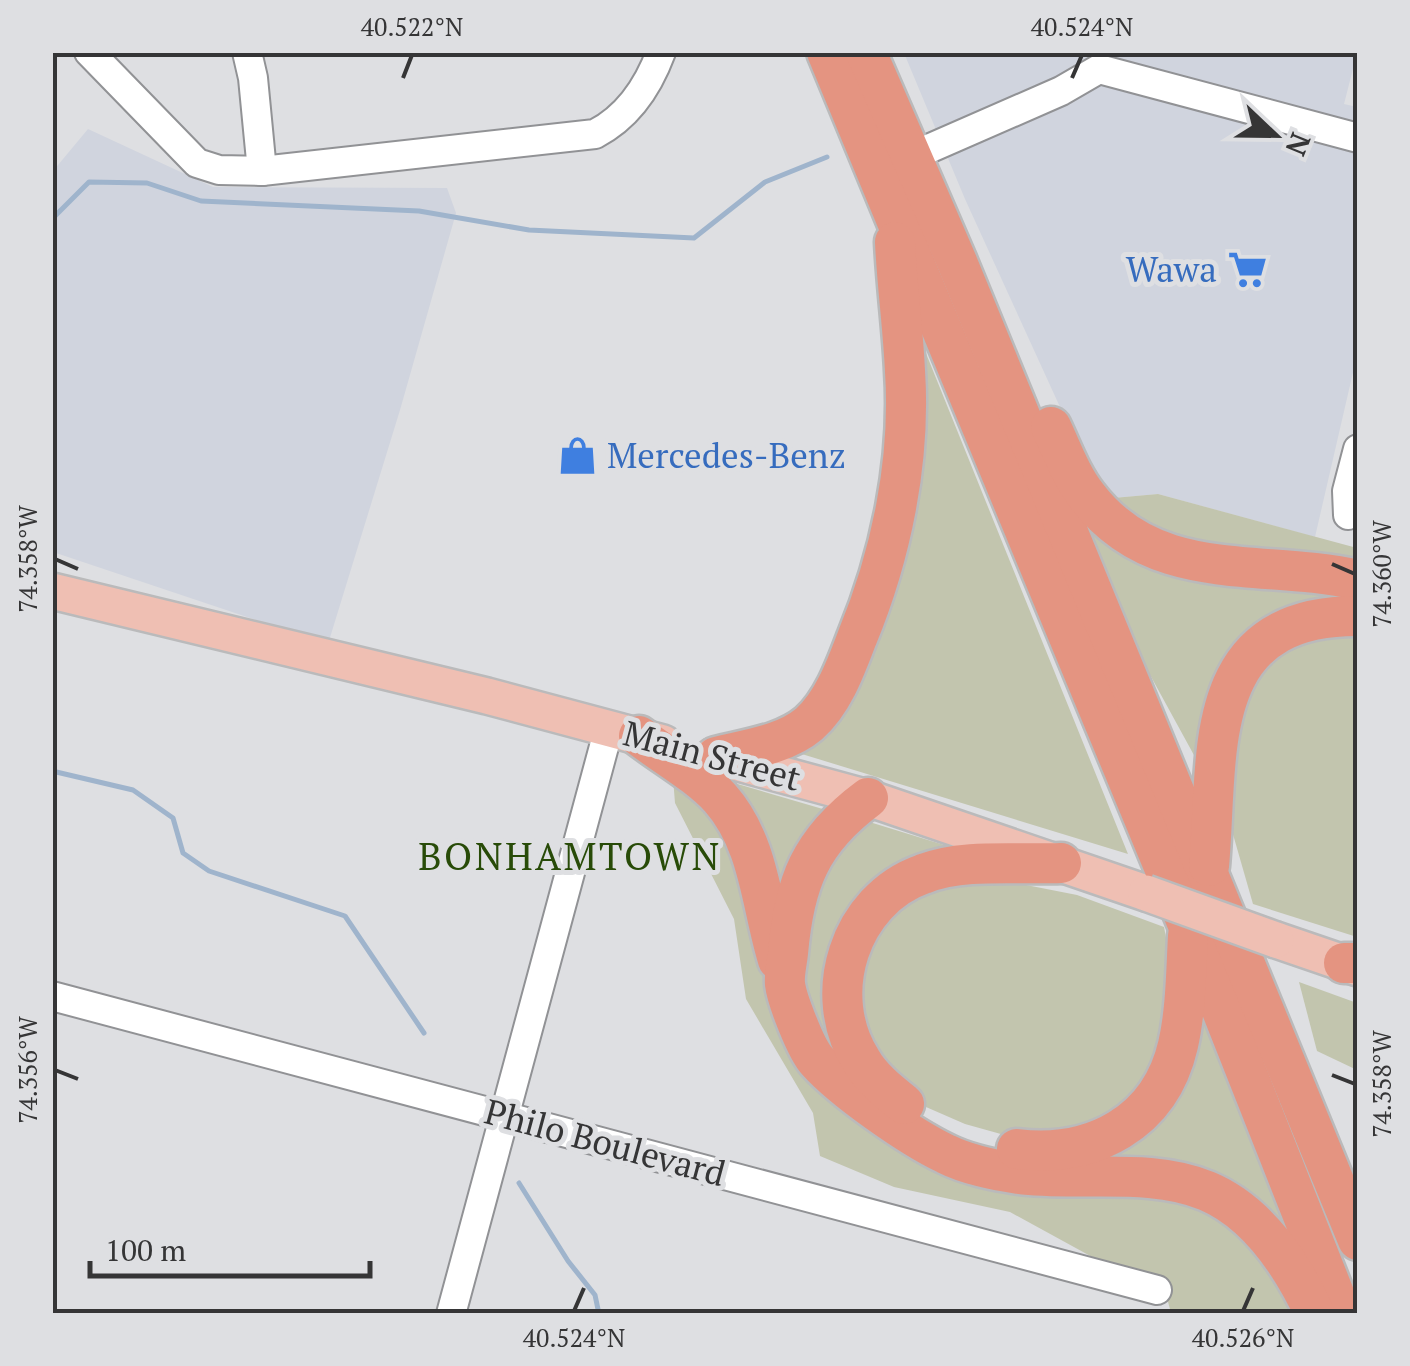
<svg xmlns="http://www.w3.org/2000/svg" width="1410" height="1366" font-family="'PT Serif',serif">
  <style>
    .built { fill: #d0d4de }
    .green { fill: #c2c5ae }
    .lines { fill: none; stroke-linecap: round; stroke-linejoin: round }
    .stream { stroke: #9fb4cc; stroke-width: 5 }
    .minor-casing { stroke: #919295; stroke-width: 32 }
    .major-casing { stroke: #bababb; stroke-width: 40 }
    .highway-casing { stroke: #bababb; stroke-width: 45 }
    .minor { stroke: #fff; stroke-width: 28 }
    .major { stroke: #efbfb3; stroke-width: 35 }
    .highway { stroke: #e49481; stroke-width: 40 }
    .major-bridge-casing { stroke: #bababb; stroke-width: 40; stroke-linecap: butt }
    .major-bridge { stroke: #efbfb3; stroke-width: 35 }
    .ticks { fill: none; stroke: #353536; stroke-width: 4 }
    .labels { text-anchor: middle; stroke-width: 10; stroke-linejoin: round; paint-order: stroke }
    .shop-label { font-size: 35px; fill: #366cbe; stroke: #dedfe2; text-anchor: end }
    .street-label { font-size: 35px; fill: #353536; stroke: #dedfe2 }
    .neighbourhood-label { font-size: 38px; letter-spacing: 2.5px; fill: #284b08; stroke: #dedfe2 }
    .neatline { fill: none; stroke: #353536; stroke-width: 4 }
    .ticks-label { font-size: 25px; text-anchor: middle; fill: #353536 }
  </style>
  <rect width="100%" height="100%" fill="#dedfe2"/>
  <!-- built -->
  <g class="built">
    <polygon points="904,53 1357,53 1344,104 1357,107 1357,355 1315,537 1158,494 1102,499 965,199"/>
    <polygon points="88,129 213,187 447,188 456,213 400,410 328,644 53,552 53,171"/>
  </g>
  <!-- green -->
  <g class="green">
    <polygon points="919,336 1128,854 792,751 833,727"/>
    <polygon points="1075,494 1222,582 1357,600 1274,621 1215,677 1201,728 1199,756 1195,757 1149,673"/>
    <polygon points="1158,494 1357,548 1357,565 1175,545 1102,499"/>
    <polygon points="1357,629 1357,937 1253,904 1224,803 1242,691 1288,643"/>
    <polygon points="673,778 727,834 770,976 886,1135 1197,1198 1253,1244 1305,1313 1171,1313 1167,1298 1010,1212 894,1187 820,1156 813,1113 746,999 734,919 675,803"/>
    <polygon points="724,780 833,812 780,934"/>
    <polygon points="863,820 967,852 843,922 838,1059 806,1005 799,924 830,849"/>
    <polygon points="990,878 1077,895 1164,927 1172,969 1172,1007 1148,1085 1092,1131 1008,1136 965,1124 926,1107 891,1079 856,1015 861,953 919,884"/>
    <polygon points="1299,982 1357,1003 1357,1070 1317,1051"/>
    <polygon points="1201,1017 1295,1249 1248,1204 1066,1165"/>
  </g>
  <g class="lines">
    <!-- stream -->
    <g class="stream">
      <polyline points="52,219 89,182 147,183 201,201 419,211 529,230 694,238 765,182 827,157"/>
      <polyline points="52,771 133,790 173,818 183,853 209,871 345,916 424,1033"/>
      <polyline points="519,1183 568,1261 595,1295 599,1314"/>
    </g>
    <defs>
      <g id="minor">
        <path d="M89 52 197 163 219 170 262 171 595 134C628 117 648 87 661 52"/>
        <polyline points="247,52 253,78 262,171"/>
        <polyline points="898,166 910,157 1061,91 1099,69 1358,138"/>
        <polyline points="1348,515 1347,491 1358,449"/>
        <polyline points="52,996 1157,1290"/>
        <polyline points="451,1314 609,728"/>
      </g>
      <g id="major">
        <polyline points="52,591 487,696 663,743"/>
        <polyline points="713,756 868,798 1146,893"/>
        <polyline points="1276,940 1358,968"/>
      </g>
      <g id="highway">
        <polyline points="827,52 1189,927 1342,1314"/>
        <polyline points="866,52 957,262 1358,1240"/>
        <path d="M1051 427C1062 450 1071 476 1087 496 1155 586 1261 558 1358 580"/>
        <path d="M639 736C665 756 698 774 720 798 760 843 761 905 778 960"/>
        <path d="M716 757C747 749 784 745 809 724 833 703 846 667 857 638 891 556 911 461 905 371 903 328 897 285 895 242"/>
        <path d="M868 798C810 841 794 883 788 953 787 963 784 974 785 984 787 1000 806 1049 817 1061 843 1090 910 1137 946 1154 968 1165 994 1170 1019 1174 1079 1182 1150 1167 1207 1191 1259 1213 1292 1265 1315 1314"/>
        <path d="M1209 866C1219 755 1198 615 1358 616"/>
        <polyline points="1344,963 1358,963"/>
        <path d="M904 1104C889 1092 871 1078 861 1060 820 995 849 900 923 874 964 858 1017 865 1061 863"/>
        <path d="M1017 1149C1093 1158 1160 1123 1178 1045 1186 1010 1186 972 1188 936"/>
      </g>
    </defs>
    <!-- minor casing -->
    <use href="#minor" class="minor-casing"/>
    <!-- major casing -->
    <use href="#major" class="major-casing"/>
    <!-- highway casing -->
    <use href="#highway" class="highway-casing"/>
    <!-- minor -->
    <use href="#minor" class="minor"/>
    <!-- major -->
    <use href="#major" class="major"/>
    <!-- highway -->
    <use href="#highway" class="highway"/>
    <defs>
      <polyline id="major-bridge" points="1146,893 1276,940"/>
    </defs>
    <!-- major-bridge casing -->
    <use href="#major-bridge" class="major-bridge-casing"/>
    <!-- major-bridge -->
    <use href="#major-bridge" class="major-bridge"/>
  </g>
  <!-- ticks -->
  <path class="ticks" d="M403 78 412 55M1072 78 1082 55M55 559 78 569M1332 564 1355 574M55 1070 78 1079M1332 1075 1355 1084M574 1311 584 1288M1243 1311 1253 1288"/>
  <!-- icons -->
  <defs>
    <symbol id="supermarket-bare" viewBox="-9 -9 18 18"><path d="M-6-5.5h2.5l.6 2H6L4.5 2H-2.5L-4.4-4H-6ZM-1.5 3.2a1.3 1.3 0 1 0 .1 0ZM3 3.2a1.3 1.3 0 1 0 .1 0Z" fill="#3f7fe0" stroke="#dedfe2" stroke-width="2.5" paint-order="stroke"/></symbol>
    <symbol id="shop-bare" viewBox="-9 -9 18 18"><path d="M-5-2.5h2.3a2.7 3.5 0 0 1 5.4 0H5L5.5 6h-11ZM-1.5-2.5h3a1.5 2.3 0 0 0-3 0Z" fill="#3f7fe0" stroke="#dedfe2" stroke-width="2.5" paint-order="stroke"/></symbol>
  </defs>
  <g fill-rule="evenodd">
    <use href="#supermarket-bare" x="1220" y="242" width="55" height="55"/>
    <use href="#shop-bare" x="550" y="428" width="55" height="55"/>
  </g>
  <g class="labels">
    <!-- shop labels -->
    <g class="shop-label">
      <text x="1217" y="282">Wawa</text>
      <text x="607" y="468" text-anchor="start">Mercedes-Benz</text>
    </g>
    <!-- street labels -->
    <g class="street-label">
      <text transform="translate(712 756) rotate(15)" y="12">Main Street</text>
      <text transform="translate(605 1143) rotate(15)" y="12">Philo Boulevard</text>
    </g>
    <!-- neighbourhood labels -->
    <g class="neighbourhood-label">
      <text x="570" y="870">BONHAMTOWN</text>
    </g>
  </g>
  <!-- border -->
  <rect width="1410" height="1366" fill="none" stroke="#dedfe2" stroke-width="110"/>
  <!-- north arrow -->
  <g transform="translate(1275 135) rotate(112)" stroke="#dedfe2" stroke-width="8" paint-order="stroke">
  <path d="M0-8L18 38L0 25L-18 38Z" fill="#353536"/>
  <text y="-15" font-size="28" font-weight="bold" text-anchor="middle" fill="#353536">N</text>
  </g>
  <!-- scale -->
  <path d="M90 1261v15h280v-15" fill="none" stroke="#353536" stroke-width="5"/>
  <text x="105" y="1261" font-size="30" fill="#353536" stroke="#dedfe2" stroke-width="8" paint-order="stroke">100 m</text>
  <rect x="55" y="55" width="1300" height="1256" class="neatline"/>
  <g class="ticks-label">
    <text x="412" y="36">40.522°N</text>
    <text x="1082" y="36">40.524°N</text>
    <text transform="translate(28 559) rotate(-90)" y="9">74.358°W</text>
    <text transform="translate(1382 574) rotate(-90)" y="9">74.360°W</text>
    <text transform="translate(28 1070) rotate(-90)" y="9">74.356°W</text>
    <text transform="translate(1382 1084) rotate(-90)" y="9">74.358°W</text>
    <text x="574" y="1347">40.524°N</text>
    <text x="1243" y="1347">40.526°N</text>
  </g>
</svg>
